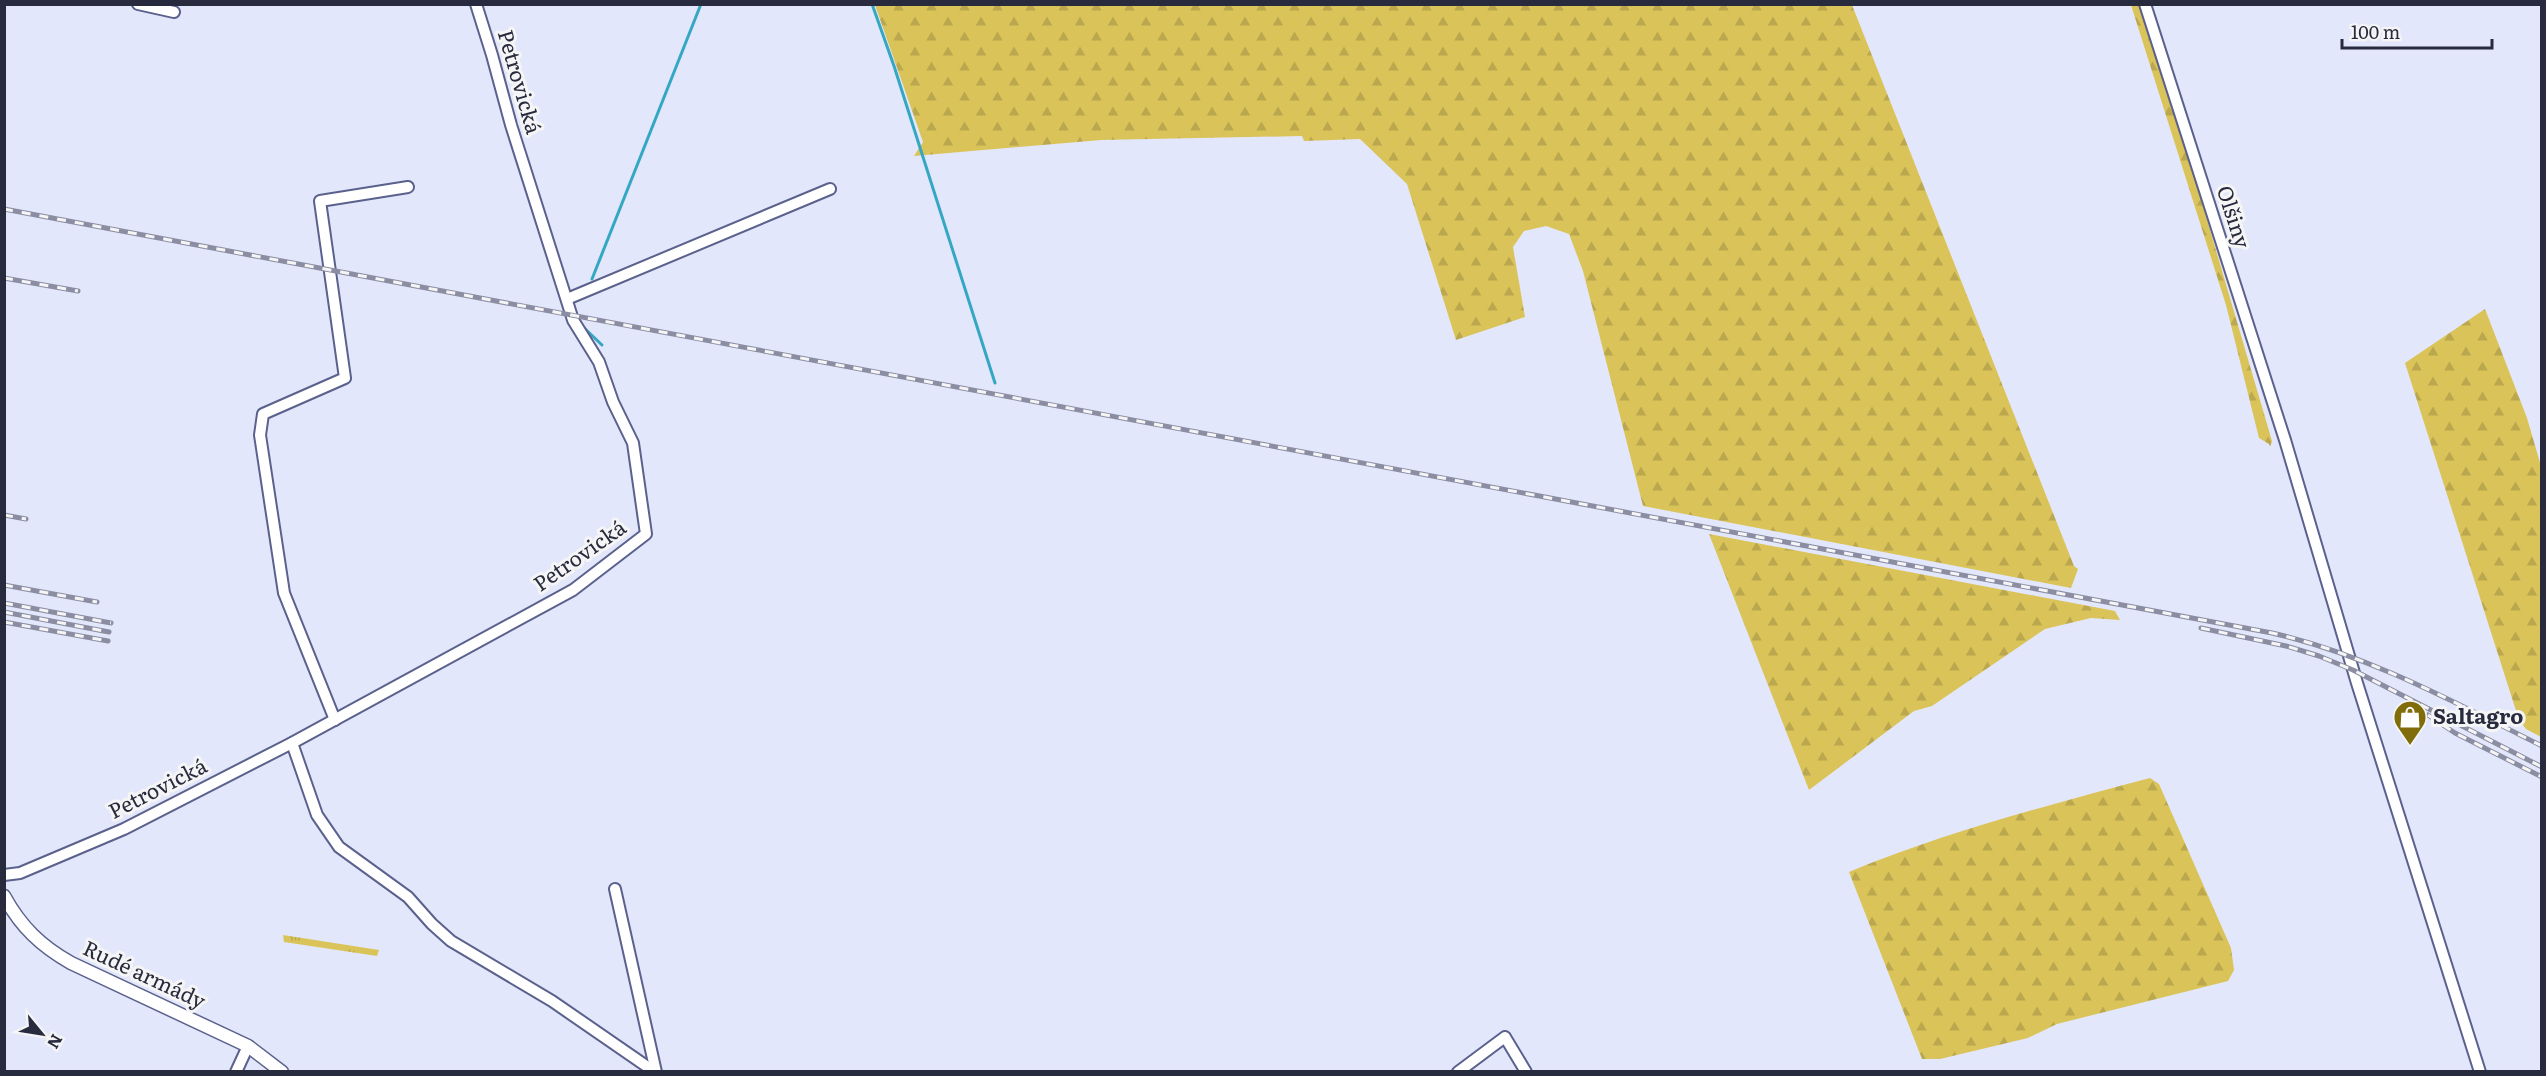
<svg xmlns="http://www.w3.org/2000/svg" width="2546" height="1076" font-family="Literata,serif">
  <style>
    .grass { fill: url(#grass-tufts) }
    .forest { fill: url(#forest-firs) }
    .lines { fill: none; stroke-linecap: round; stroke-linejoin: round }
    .stream { stroke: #34a8c3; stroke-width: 3 }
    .minor-casing { stroke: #5a618c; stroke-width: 14 }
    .major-casing { stroke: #5a618c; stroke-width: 15 }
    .minor { stroke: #fff; stroke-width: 10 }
    .major { stroke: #fff; stroke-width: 12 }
    .rail-casing { stroke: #8b8ea2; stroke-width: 5 }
    .rail { stroke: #f5f5f5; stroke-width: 3; stroke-dasharray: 9; stroke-linecap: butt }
    .labels { text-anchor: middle; stroke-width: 6; stroke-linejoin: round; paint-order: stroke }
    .street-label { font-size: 21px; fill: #282b3e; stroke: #f5f5f5 }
    .poi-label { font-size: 21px; font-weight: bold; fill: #282b3e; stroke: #f5f5f5; text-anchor: start }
  </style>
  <defs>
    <pattern id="grass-tufts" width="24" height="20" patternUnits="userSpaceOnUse" patternTransform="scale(1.5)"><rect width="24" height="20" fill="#dac359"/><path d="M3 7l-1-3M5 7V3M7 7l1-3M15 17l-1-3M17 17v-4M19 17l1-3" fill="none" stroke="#bba84e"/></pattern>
    <pattern id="forest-firs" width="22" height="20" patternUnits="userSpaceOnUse" patternTransform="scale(1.5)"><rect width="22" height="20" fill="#dac359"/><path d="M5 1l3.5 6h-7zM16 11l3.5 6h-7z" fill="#bba84e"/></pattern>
  </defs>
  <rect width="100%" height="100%" fill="#e3e7fb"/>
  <!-- grass -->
  <polygon class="grass" points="283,935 379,950 377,956 284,942"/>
  <!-- forest -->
  <g class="forest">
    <polygon points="875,5 1852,5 2074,566 2078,569 2071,588 1643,506 1583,271 1569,234 1546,226 1524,231 1513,247 1525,317 1456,340 1407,184 1360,139 1304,141 1302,136 1101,140 914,156 923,142"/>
    <polygon points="2131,5 2144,5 2272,441 2270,447 2269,444 2259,438 2226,305"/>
    <polygon points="2485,309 2527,418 2541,466 2541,737 2526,729 2519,720 2405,363"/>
    <polygon points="1709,534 2115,611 2120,620 2091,618 2045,629 1932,706 1914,711 1809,790"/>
    <path d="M2150 778 2159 784 2231 948 2234 970 2228 981 2057 1024 2028 1038 1940 1059H1922L1849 872C1946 832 2049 805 2150 778Z"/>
  </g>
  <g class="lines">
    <!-- stream -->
    <g class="stream">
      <polyline points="872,4 894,66 995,383"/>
      <polyline points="592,279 701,4"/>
      <polyline points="581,325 602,345"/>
    </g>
    <defs>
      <g id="minor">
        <polyline points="138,4 174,12"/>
        <polyline points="2145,4 2285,440 2357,683 2480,1072"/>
        <polyline points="567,299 830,189"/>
        <polyline points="335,720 284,593 260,435 263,414 345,378 320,201 408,187"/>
        <polyline points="292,743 317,815 339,847 408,897 432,924 451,941 552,1001 655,1072"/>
        <polyline points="4,875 20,873 124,829 292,743 573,590 646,534 633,443 613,402 599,362 573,320 511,125 492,55 476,4"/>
        <polyline points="615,889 656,1072"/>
        <polyline points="236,1072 248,1046"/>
        <polyline points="1458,1072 1505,1037 1526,1072"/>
      </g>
      <path id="major" d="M4 896C21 927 41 946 71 963L248 1046 282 1072"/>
    </defs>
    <!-- minor casing -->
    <use href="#minor" class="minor-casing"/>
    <!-- major casing -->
    <use href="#major" class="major-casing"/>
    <!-- minor -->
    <use href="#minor" class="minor"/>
    <!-- major -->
    <use href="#major" class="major"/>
    <defs>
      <g id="rail">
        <path d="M4 209 2272 633C2368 655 2454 702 2542 746"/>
        <polyline points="4,278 78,291"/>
        <polyline points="4,515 26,519"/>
        <polyline points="4,585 97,602"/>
        <polyline points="4,603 111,623"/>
        <polyline points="4,612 109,632"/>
        <polyline points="4,622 108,641"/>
        <polyline points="2201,628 2286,646 2319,656 2353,670 2542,767"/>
        <polyline points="2428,715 2455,733 2542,777"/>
      </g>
    </defs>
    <!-- rail casing -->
    <use href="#rail" class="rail-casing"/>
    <!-- rail -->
    <use href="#rail" class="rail"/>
  </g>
  <!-- icons -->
  <defs>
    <symbol id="shop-pin" viewBox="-11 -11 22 30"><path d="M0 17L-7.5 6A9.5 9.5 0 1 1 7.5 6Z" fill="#806d0a" stroke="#f5f5f5"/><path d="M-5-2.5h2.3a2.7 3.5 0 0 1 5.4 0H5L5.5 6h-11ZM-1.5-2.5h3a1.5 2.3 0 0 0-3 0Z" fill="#fff"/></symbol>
  </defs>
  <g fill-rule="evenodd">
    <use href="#shop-pin" x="2391" y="698" width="38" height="52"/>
  </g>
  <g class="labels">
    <!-- street labels -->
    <g class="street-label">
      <text transform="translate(519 82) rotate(74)" y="7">Petrovická</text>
      <text transform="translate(2233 217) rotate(72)" y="7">Olšiny</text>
      <text transform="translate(580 556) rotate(-35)" y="7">Petrovická</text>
      <text transform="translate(158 789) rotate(-27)" y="7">Petrovická</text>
      <text transform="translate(144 975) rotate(25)" y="7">Rudé armády</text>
    </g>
    <!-- poi labels -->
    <g class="poi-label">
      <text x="2433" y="724">Saltagro</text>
    </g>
  </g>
  <!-- border -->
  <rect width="2546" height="1076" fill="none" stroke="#282b3e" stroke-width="12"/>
  <!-- north arrow -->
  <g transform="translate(42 1034) rotate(120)" stroke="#f5f5f5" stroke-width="4.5" paint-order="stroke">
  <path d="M0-4.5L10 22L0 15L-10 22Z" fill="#282b3e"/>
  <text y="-9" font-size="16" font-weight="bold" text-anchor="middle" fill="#282b3e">N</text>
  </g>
  <!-- scale -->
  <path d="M2342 39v9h150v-9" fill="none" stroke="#282b3e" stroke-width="3"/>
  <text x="2351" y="39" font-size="18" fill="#282b3e" stroke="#f5f5f5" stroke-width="4.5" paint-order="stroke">100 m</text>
</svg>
